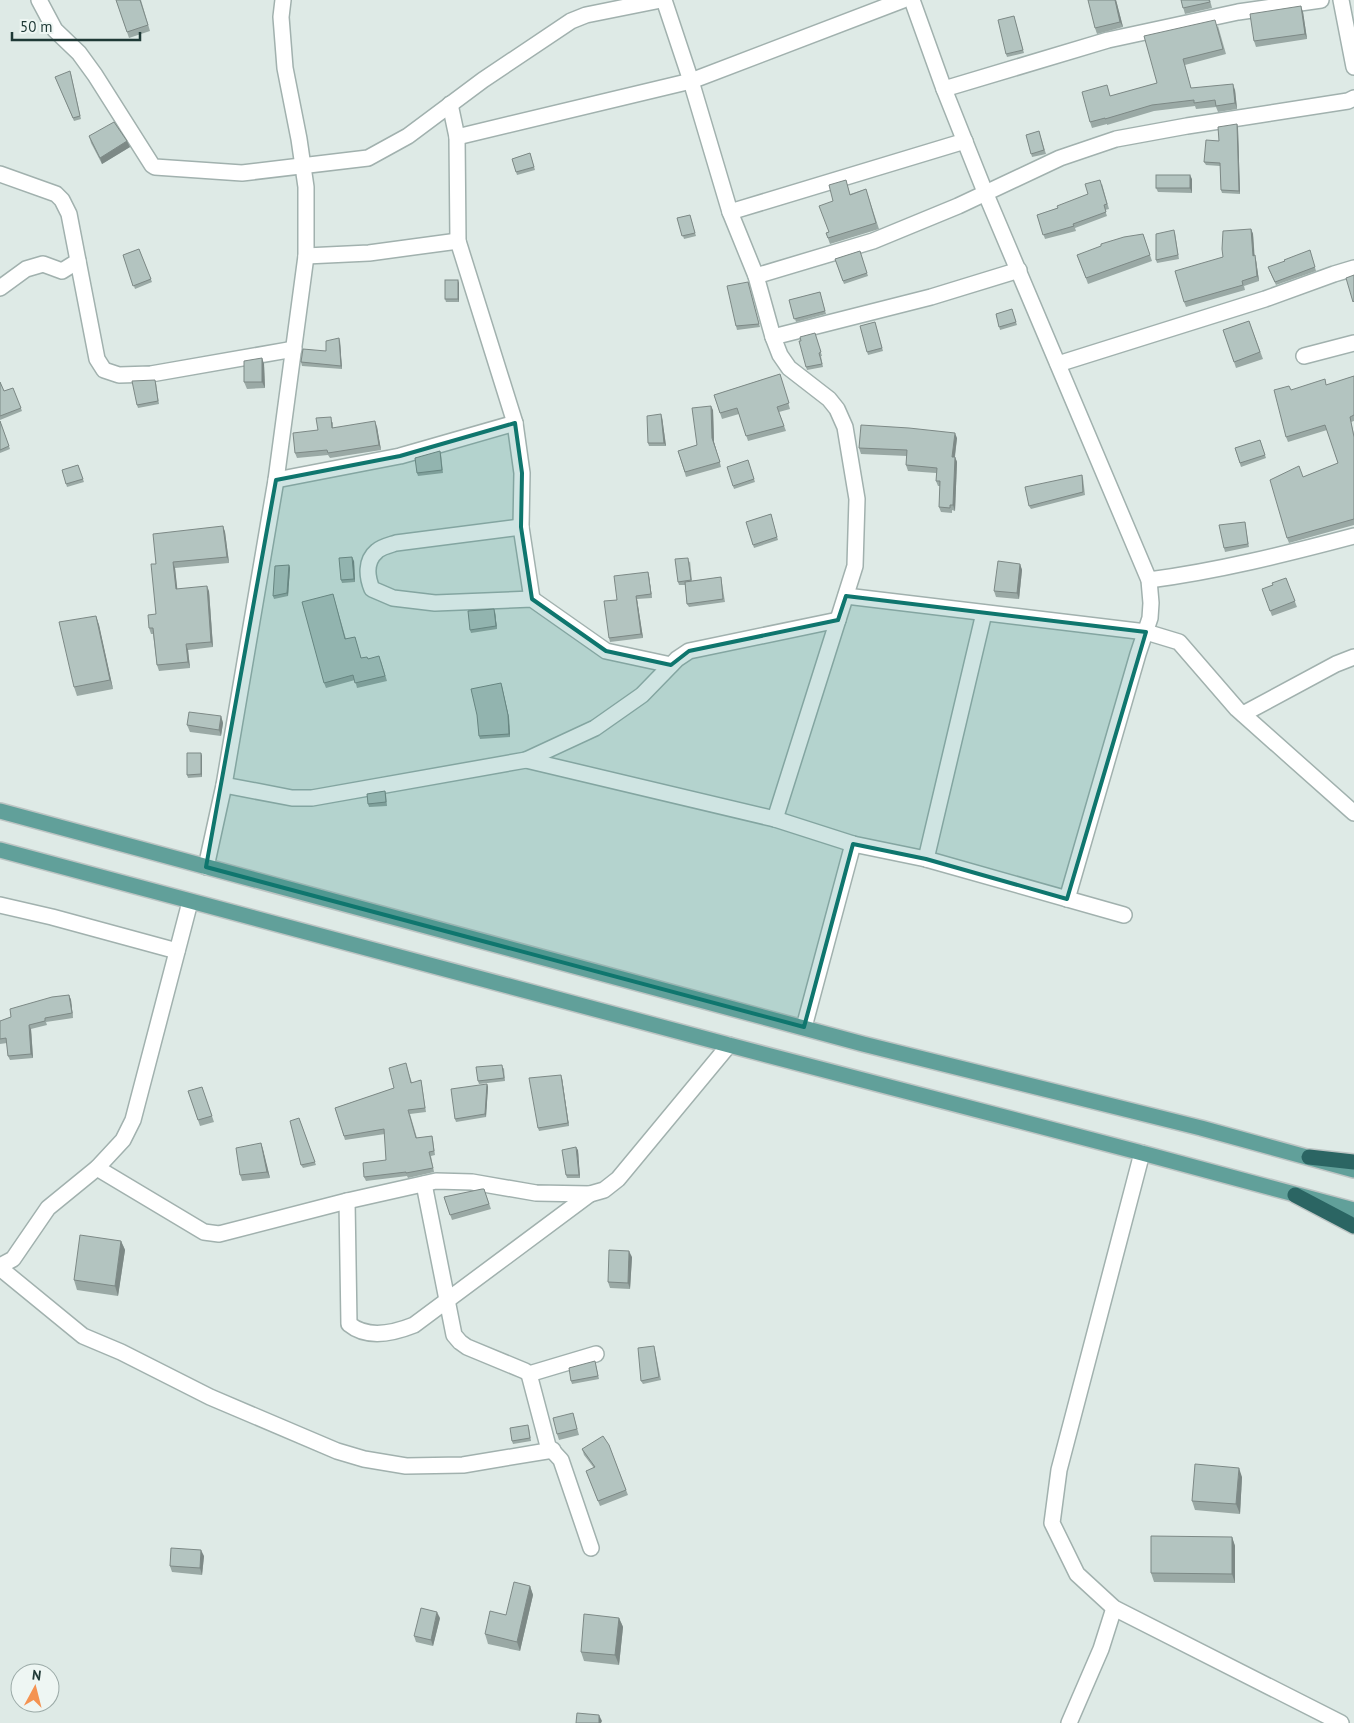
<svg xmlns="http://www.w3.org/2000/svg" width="1354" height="1723" font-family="'PT Sans',sans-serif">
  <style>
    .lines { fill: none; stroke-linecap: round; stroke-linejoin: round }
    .minor-casing { stroke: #a1b1ae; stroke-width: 18 }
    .major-casing { stroke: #bcc4c3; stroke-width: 18 }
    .highway-casing { stroke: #bcc4c3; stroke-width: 18 }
    .minor { stroke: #fff; stroke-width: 15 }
    .major { stroke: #61a09a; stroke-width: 15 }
    .highway { stroke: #2b6563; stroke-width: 15 }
    .wall { fill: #9aa9a5 }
    .shaded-wall { fill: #7d8986 }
    .building { fill: #b3c4c0; stroke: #7d8986 }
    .marked { fill: #0f766e; fill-opacity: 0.2; stroke: #0f766e; stroke-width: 4; stroke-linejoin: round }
  </style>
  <rect width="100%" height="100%" fill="#deeae6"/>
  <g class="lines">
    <defs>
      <g id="minor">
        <polyline points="39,0 55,30 79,53 95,75 152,165 155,167 242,173 368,158 408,136 483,80 571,21 586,15 661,0"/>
        <polyline points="664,0 691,81 730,212 756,276 773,337 780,355 789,368 829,399 837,409 845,427 857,499 855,566 775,819"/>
        <polyline points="912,0 944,89 985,192 1149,580 1151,603 1150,618 1138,654 1067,899"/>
        <polyline points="1341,0 1354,67"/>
        <polyline points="944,89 1108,40 1238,12 1321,0"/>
        <polyline points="450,104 457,137 458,241 515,423 522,473 521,527 532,599"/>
        <polyline points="457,137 691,81 903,0"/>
        <polyline points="0,174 56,194 62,200 69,214 97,359 104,370 119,375 151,374 294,349"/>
        <polyline points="730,212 965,141"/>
        <polyline points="306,256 369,253 458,241"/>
        <polyline points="756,276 873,241 958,206 1060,158 1116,139 1187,126 1348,101 1354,98"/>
        <polyline points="0,288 26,269 43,264 62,271 78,261"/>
        <polyline points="773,337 931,297 1019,270"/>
        <polyline points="1304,356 1354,343"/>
        <polyline points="1058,364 1265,299 1334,274 1354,268"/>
        <polyline points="276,480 400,456 515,423"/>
        <path d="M521 527 396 543C390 545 381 547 377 551 365 561 367 577 372 589L393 598 435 603 532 599 606 651 671 665"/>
        <path d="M1149 580C1218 571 1286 554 1354 536"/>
        <polyline points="846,596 1146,632 1179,642 1237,709 1354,813"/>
        <polyline points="1243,714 1336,664 1354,657"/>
        <polyline points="526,760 775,819 853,844 926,859 1124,915"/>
        <polyline points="224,785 292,798 312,798 526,760 595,728 642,695 677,659 689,651 838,620"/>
        <polyline points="926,859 984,613"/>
        <polyline points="206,867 224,785 276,480 306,256 306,187 299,139 285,68 281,17 283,0"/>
        <polyline points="0,905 52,917 177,951"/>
        <polyline points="804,1027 853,844"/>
        <polyline points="1142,1153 1059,1470 1052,1523 1077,1574 1114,1608 1341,1723"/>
        <polyline points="97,1168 204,1232 219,1234 347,1201 436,1181 472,1182 536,1193 590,1194 604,1190 618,1179 729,1045"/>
        <polyline points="424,1184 454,1335 460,1342 467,1347 525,1371 529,1374 548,1446 561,1460 591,1548"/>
        <path d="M347 1201 349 1324C367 1339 394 1333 414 1325L590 1194"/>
        <polyline points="0,1266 13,1259 48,1208 97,1168 123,1140 133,1120 190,902"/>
        <polyline points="0,1268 83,1336 121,1352 210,1397 337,1451 364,1459 406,1466 463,1465 553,1450"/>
        <polyline points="529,1374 596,1354"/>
        <polyline points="1069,1723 1101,1649 1114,1608"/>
      </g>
      <g id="major">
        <polyline points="0,811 863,1044 1201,1128 1354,1170"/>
        <polyline points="0,850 729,1045 1142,1153 1354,1210"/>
      </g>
      <g id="highway">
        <polyline points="1309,1157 1354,1162"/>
        <polyline points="1295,1195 1354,1226"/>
      </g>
    </defs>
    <!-- minor casing -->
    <use href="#minor" class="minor-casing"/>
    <!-- major casing -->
    <use href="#major" class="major-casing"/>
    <!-- highway casing -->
    <use href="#highway" class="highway-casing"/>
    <!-- minor -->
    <use href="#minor" class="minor"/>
    <!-- major -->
    <use href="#major" class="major"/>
    <!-- highway -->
    <use href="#highway" class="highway"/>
  </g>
  <!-- wall -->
  <g class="wall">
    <polygon points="116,0 141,0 150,31 129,38"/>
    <polygon points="1116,0 1123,27 1097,34 1095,28"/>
    <polygon points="1181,0 1210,0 1212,8 1185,14"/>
    <polygon points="1303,12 1307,39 1256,47 1254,41"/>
    <polygon points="1014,16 1024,53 1007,57 1006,54"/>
    <polygon points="1218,26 1226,54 1185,65 1191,88 1235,90 1237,109 1218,112 1216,107 1196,109 1195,106 1154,111 1107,125 1107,124 1092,128 1090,122 1111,96 1157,83"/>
    <polygon points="71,74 81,119 74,121 55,77"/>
    <polygon points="1237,124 1238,128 1240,194 1222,193 1221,190 1220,166 1206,165 1204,162 1219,141"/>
    <polygon points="1039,131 1046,154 1032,157 1026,135"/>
    <polygon points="89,136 127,141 130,147 102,164 91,143"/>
    <polygon points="530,153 535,170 517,175 512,159"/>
    <polygon points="1192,179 1192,193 1158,192 1156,188"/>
    <polygon points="846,180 850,194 866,189 879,229 830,244 826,233 829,232 833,201"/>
    <polygon points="1102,184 1109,209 1105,210 1107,216 1075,228 1076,231 1045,239 1037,215 1058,208 1088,194"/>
    <polygon points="690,215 696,236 684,239 677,218"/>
    <polygon points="1251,229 1253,234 1254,255 1256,260 1259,281 1244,286 1245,290 1186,307 1184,302 1223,257"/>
    <polygon points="1175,233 1179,259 1157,263 1156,260"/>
    <polygon points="1143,234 1152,261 1088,284 1077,255"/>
    <polygon points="139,249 152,282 135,289 123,255"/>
    <polygon points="1310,250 1316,271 1276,285 1269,270 1285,261"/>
    <polygon points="860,251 868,276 844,284 835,259"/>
    <polygon points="748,282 760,327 737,330 736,326"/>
    <polygon points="459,283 459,302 446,302 445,299"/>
    <polygon points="820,292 826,314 796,322 789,300"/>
    <polygon points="1012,309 1017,325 1000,330 996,314"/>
    <polygon points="1249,321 1263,359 1236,368 1223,330"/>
    <polygon points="875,322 883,351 868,355 860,326"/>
    <polygon points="815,333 822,356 821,356 823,367 807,370 806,367"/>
    <polygon points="340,341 342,369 302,366 301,362 326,351"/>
    <polygon points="262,358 264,364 265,388 247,389 244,382"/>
    <polygon points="780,374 790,409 779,412 786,431 748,441 739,414 722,419 714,395"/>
    <polygon points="1354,376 1354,421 1351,422 1354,434 1354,525 1289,543 1287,538 1303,477 1338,463 1327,430 1288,442 1286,437 1327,385"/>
    <polygon points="0,382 4,391 13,388 22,411 0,420"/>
    <polygon points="156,383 159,404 138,408 137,405"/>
    <polygon points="713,410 714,442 721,467 686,477 678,451 697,445"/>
    <polygon points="662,417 666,446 649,446 648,443"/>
    <polygon points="0,421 10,449 0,453"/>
    <polygon points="333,422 333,428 377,427 381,450 330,458 328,455 297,458 295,453 318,430"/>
    <polygon points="957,438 955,457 957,462 955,511 952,510 952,513 941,512 939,507 940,486 938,486 936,481 936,473 908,471 906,465 907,456 861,454 859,448"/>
    <polygon points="1260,440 1266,458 1241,467 1235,448"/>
    <polygon points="441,454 443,473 418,476 417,473"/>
    <polygon points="748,460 755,482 734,489 733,486"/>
    <polygon points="78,465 84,482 67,487 62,470"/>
    <polygon points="1082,475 1083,478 1085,495 1031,509 1029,506"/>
    <polygon points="771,514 778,540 754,548 746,522"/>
    <polygon points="1245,522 1249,547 1225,552 1224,548"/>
    <polygon points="223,526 225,532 229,563 175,568 177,589 209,591 213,647 188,650 190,668 159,671 157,665 153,634 151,634 149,628 156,614 156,564"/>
    <polygon points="354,561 355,582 342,583 341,580"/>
    <polygon points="690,561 692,581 721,577 725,602 689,607 687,604 685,585 679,585 678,582"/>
    <polygon points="1020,564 1022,570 1019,599 996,597 994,591"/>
    <polygon points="289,565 290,568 288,596 274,599 273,596"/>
    <polygon points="648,572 649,576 652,598 637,599 643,638 610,642 609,638 617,600"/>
    <polygon points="1286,578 1297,607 1272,616 1262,589 1273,585"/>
    <polygon points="333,594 346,639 355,637 361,658 381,661 387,681 357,688 355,680 326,688 324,683"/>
    <polygon points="495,612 497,629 471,633 470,630"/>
    <polygon points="96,616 99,625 113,689 77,696 74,687"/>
    <polygon points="502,686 509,718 510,737 480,739 479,736"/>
    <polygon points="221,716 223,723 221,736 190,732 187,725"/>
    <polygon points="201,753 202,756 202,777 188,778 187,775"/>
    <polygon points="385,791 386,794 387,806 369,807 368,804"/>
    <polygon points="69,995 71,1000 73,1018 46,1022 47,1025 31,1029 33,1058 10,1060 8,1056 7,1043 0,1044 0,1021"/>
    <polygon points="407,1067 412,1083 421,1080 422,1085 426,1112 410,1114 417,1138 432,1136 433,1140 435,1155 431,1156 434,1172 408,1178 407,1176 366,1181 364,1177 386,1160 385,1134 345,1140 335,1108 394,1088"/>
    <polygon points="504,1068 505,1081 479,1084 478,1081"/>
    <polygon points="562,1078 569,1126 539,1131 538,1128"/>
    <polygon points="487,1084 488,1087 486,1117 456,1122 455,1119"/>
    <polygon points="202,1087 214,1122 200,1126 188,1091"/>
    <polygon points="299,1118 316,1165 303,1168 301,1165"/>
    <polygon points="261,1143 270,1178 242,1181 240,1175"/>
    <polygon points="578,1150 580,1178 567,1178 566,1175"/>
    <polygon points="484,1189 491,1209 452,1220 444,1197"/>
    <polygon points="121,1241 125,1250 118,1296 77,1290 74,1280"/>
    <polygon points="632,1257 630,1289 610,1288 608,1282"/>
    <polygon points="655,1350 661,1380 643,1384 641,1381"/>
    <polygon points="596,1365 599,1379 572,1384 571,1381"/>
    <polygon points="573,1413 579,1435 559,1440 557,1434"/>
    <polygon points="529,1428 531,1441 513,1444 512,1441"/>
    <polygon points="609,1445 628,1495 600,1506 586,1471 594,1468 584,1455 582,1449"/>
    <polygon points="1242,1477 1240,1514 1195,1510 1192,1501"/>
    <polygon points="1232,1537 1235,1546 1235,1583 1154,1582 1151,1573"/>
    <polygon points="204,1556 202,1575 172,1572 170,1566"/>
    <polygon points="530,1586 533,1595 520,1651 488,1644 485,1634 506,1615"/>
    <polygon points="440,1618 433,1646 416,1642 414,1636"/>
    <polygon points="619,1618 623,1627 619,1665 584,1661 581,1652"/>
  </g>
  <!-- shaded-wall -->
  <g class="shaded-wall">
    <polygon points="1115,0 1116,0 1123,27 1120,22"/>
    <polygon points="1301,6 1303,12 1307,39 1305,34"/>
    <polygon points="1233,84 1235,90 1237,109 1235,103"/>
    <polygon points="1237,124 1238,128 1240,194 1239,191"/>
    <polygon points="127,141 130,147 102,164 100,158"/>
    <polygon points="1190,175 1192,179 1192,193 1190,188"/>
    <polygon points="1251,229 1253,234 1255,261 1253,256"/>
    <polygon points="1255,255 1256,260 1259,281 1257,276"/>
    <polygon points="458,280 459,283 459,302 458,299"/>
    <polygon points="339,338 340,341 342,369 341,366"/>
    <polygon points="262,358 264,364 265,388 262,382"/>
    <polygon points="711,406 713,410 714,442 721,467 712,438"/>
    <polygon points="661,414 662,417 666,446 664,443"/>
    <polygon points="375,421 377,427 381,450 379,445"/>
    <polygon points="955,433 957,438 954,462 952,457"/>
    <polygon points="955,457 957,462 955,511 953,505"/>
    <polygon points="223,526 225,532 229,563 227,557"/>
    <polygon points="352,557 354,561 355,582 354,579"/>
    <polygon points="173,562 175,568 178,595 176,589"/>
    <polygon points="1020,564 1022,570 1019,599 1017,593"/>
    <polygon points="289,565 290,568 288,596 287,593"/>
    <polygon points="648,572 649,576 652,598 651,594"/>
    <polygon points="207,586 209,591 213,647 211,642"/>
    <polygon points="636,596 637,599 643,638 641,634"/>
    <polygon points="494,609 495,612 497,629 496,626"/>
    <polygon points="96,616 99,625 113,689 110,680"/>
    <polygon points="186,644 188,650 190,668 188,662"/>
    <polygon points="501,683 509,718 510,737 509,734"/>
    <polygon points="221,716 223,723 221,736 219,730"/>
    <polygon points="201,753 202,756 202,777 201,774"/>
    <polygon points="69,995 71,1000 73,1018 72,1013"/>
    <polygon points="29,1025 31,1029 33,1058 31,1054"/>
    <polygon points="561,1075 562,1078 569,1126 568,1123"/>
    <polygon points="487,1084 488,1087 486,1117 485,1114"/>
    <polygon points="261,1143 263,1149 270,1178 267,1172"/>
    <polygon points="576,1147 578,1150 580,1178 579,1175"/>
    <polygon points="121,1241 125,1250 118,1296 115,1286"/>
    <polygon points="629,1251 632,1257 630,1289 628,1283"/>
    <polygon points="1239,1468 1242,1477 1240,1514 1236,1504"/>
    <polygon points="1232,1537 1235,1546 1235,1583 1232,1574"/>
    <polygon points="201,1550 204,1556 202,1575 200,1568"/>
    <polygon points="530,1586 533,1595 520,1651 517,1642"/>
    <polygon points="437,1612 440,1618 433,1646 431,1640"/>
    <polygon points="619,1618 623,1627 619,1665 615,1655"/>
    <polygon points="599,1715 602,1721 601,1723 599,1723"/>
  </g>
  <!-- building -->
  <g class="building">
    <polygon points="116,0 140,0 148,25 127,32"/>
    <polygon points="1088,0 1115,0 1120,22 1095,28"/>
    <polygon points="1181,0 1209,0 1210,2 1183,8"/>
    <polygon points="1301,6 1305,34 1254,41 1250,14"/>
    <polygon points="1014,16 1023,50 1006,54 998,20"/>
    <polygon points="1215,20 1223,49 1183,59 1191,88 1233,84 1235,103 1216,106 1215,100 1194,103 1194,100 1152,105 1105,119 1105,118 1090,122 1082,92 1107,85 1110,96 1157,83 1144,36"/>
    <polygon points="70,71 80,116 73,118 55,77"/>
    <polygon points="114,122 127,141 100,158 89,136"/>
    <polygon points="1237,124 1239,191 1221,190 1220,163 1204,162 1206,140 1219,141 1218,127"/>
    <polygon points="1039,131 1044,150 1031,154 1026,135"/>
    <polygon points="530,153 534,167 516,172 512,159"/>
    <rect x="1156" y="175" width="34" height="13"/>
    <polygon points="846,180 850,195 866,189 876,223 828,238 826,233 829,232 819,206 833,201 829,185"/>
    <polygon points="1100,180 1107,204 1104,205 1106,212 1073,224 1074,226 1043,235 1037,215 1058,208 1057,206 1088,194 1085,184"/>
    <polygon points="690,215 695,233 682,236 677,218"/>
    <polygon points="1251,229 1253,256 1255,255 1257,276 1242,281 1243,285 1184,302 1175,271 1223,257 1222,249 1223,231"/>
    <polygon points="1174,230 1178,255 1156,260 1156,234"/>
    <polygon points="1143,234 1150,255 1086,278 1077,255 1101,246 1101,244 1124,237"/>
    <polygon points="139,249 151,279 133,286 123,255"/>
    <polygon points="1310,250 1315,267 1275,282 1268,267 1285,261 1284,260"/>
    <polygon points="860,251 867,273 843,281 835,259"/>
    <polygon points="1354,275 1354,301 1353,302 1346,278"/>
    <rect x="445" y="280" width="13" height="19"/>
    <polygon points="748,282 759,324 736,326 727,286"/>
    <polygon points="820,292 825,311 794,319 789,300"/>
    <polygon points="1012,309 1016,322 999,327 996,314"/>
    <polygon points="1249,321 1260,352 1234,362 1223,330"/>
    <polygon points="875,322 882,348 867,352 860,326"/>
    <polygon points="815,333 821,352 819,353 822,364 806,367 799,341 801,341 800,337"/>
    <polygon points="339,338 341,366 301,362 303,349 326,351 326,341"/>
    <polygon points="262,358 262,382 244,382 244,361"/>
    <polygon points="780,374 789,403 777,407 784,426 746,436 737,408 720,413 714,395"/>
    <polygon points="1354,376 1354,415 1350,417 1354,437 1354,519 1287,538 1270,480 1299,466 1303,477 1338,463 1325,425 1286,437 1274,390 1289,386 1291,390 1325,379 1326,385"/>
    <polygon points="155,380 158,401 137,405 132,381"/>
    <polygon points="0,382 4,391 13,388 21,408 0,416"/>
    <polygon points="711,406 712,438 720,462 685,472 678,451 697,445 692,408"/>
    <polygon points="661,414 664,443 648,443 647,416"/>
    <polygon points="331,417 332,428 375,421 379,445 328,453 327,450 295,453 293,433 318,430 316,418"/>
    <polygon points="0,421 9,446 0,450"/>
    <polygon points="861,425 909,428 955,433 952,457 955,457 953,505 950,505 950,508 939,507 940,481 936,481 937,468 906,465 907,450 859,448"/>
    <polygon points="1260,440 1265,455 1240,463 1235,448"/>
    <polygon points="440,451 442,470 417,473 415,458"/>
    <polygon points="748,460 754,479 733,486 727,467"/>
    <polygon points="78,465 83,479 66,484 62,470"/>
    <polygon points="1082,475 1083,492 1029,506 1025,487"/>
    <polygon points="771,514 777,537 753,545 746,522"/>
    <polygon points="1245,522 1248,544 1224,548 1219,525"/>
    <polygon points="223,526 227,557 173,562 176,589 207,586 211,642 186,644 188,662 157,665 153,628 149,628 148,615 156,614 151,564 156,564 153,534"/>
    <polygon points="352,557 354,579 341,580 339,558"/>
    <polygon points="688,558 691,580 678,582 675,559"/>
    <polygon points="998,561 1020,564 1017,593 994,591"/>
    <polygon points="289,565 287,593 273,596 275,566"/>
    <polygon points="648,572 651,594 636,596 641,634 609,638 604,601 617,600 614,576"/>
    <polygon points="721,577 723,599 687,604 685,582"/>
    <polygon points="1286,578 1295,601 1270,611 1262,589 1273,585 1272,583"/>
    <polygon points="333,594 345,639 355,637 361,658 367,657 368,659 379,656 385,676 355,683 353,675 324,683 302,602"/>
    <polygon points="494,609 496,626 470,630 468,611"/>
    <polygon points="96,616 110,680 74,687 59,622"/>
    <polygon points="501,683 508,715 509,734 479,736 477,715 471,689"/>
    <polygon points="189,712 221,716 219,730 187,725"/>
    <polygon points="187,753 201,753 201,774 187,775"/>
    <polygon points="385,791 386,802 368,804 367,794"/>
    <polygon points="69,995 72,1013 45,1018 45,1021 29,1025 31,1054 8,1056 6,1038 0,1039 0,1021 11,1017 10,1009 52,997"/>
    <polygon points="406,1063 411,1083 421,1080 425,1108 408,1110 416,1138 432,1136 434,1151 429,1152 433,1168 406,1173 406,1172 364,1177 363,1163 386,1160 384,1129 344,1136 335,1108 394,1088 389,1068"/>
    <polygon points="502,1065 504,1078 478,1081 476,1067"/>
    <polygon points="561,1075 568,1123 538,1128 529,1078"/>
    <polygon points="487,1084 485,1114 455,1119 451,1089"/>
    <polygon points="202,1087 212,1116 198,1120 188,1091"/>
    <polygon points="299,1118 315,1162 301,1165 290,1121"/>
    <polygon points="261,1143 267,1172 240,1175 236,1148"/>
    <polygon points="576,1147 579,1175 566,1175 562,1150"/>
    <polygon points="482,1189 484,1189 489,1204 450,1215 444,1197"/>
    <polygon points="80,1235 121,1241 115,1286 74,1280"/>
    <polygon points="609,1250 629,1251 628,1283 608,1282"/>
    <polygon points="654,1346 659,1377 641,1381 638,1348"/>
    <polygon points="595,1361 598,1376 571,1381 569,1368"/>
    <polygon points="573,1413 577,1429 557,1434 553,1418"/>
    <polygon points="528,1425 530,1438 512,1441 510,1428"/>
    <polygon points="603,1436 609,1445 626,1490 598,1501 586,1471 595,1467 582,1449"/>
    <polygon points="1195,1464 1239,1468 1236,1504 1192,1501"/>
    <polygon points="1151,1536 1232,1537 1232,1574 1151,1573"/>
    <polygon points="171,1548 201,1550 200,1568 170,1566"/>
    <polygon points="514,1582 530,1586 517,1642 485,1634 490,1611 506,1615"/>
    <polygon points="421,1608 437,1612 431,1640 414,1636"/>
    <polygon points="584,1614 619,1618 615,1655 581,1652"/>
    <polygon points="577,1713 599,1715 599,1723 576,1723"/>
  </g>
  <!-- marked area -->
  <path class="marked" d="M515 423 522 473 521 527 532 599 606 651 671 665 689 651 838 620 846 596 1146 632 1067 899 926 859 853 844 804 1027 206 867 276 480 400 456Z"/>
  <!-- north arrow -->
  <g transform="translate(35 1688) rotate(7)"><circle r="24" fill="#eef6f3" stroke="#9baaa7"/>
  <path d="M0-4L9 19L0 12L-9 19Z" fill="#f49352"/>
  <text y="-8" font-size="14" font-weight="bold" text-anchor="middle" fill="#1f3936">N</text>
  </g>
  <!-- scale -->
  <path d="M12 32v8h128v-8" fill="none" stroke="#1f3936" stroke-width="2.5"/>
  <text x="20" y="32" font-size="15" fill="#1f3936" stroke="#eef6f3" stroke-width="4" paint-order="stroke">50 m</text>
</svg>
